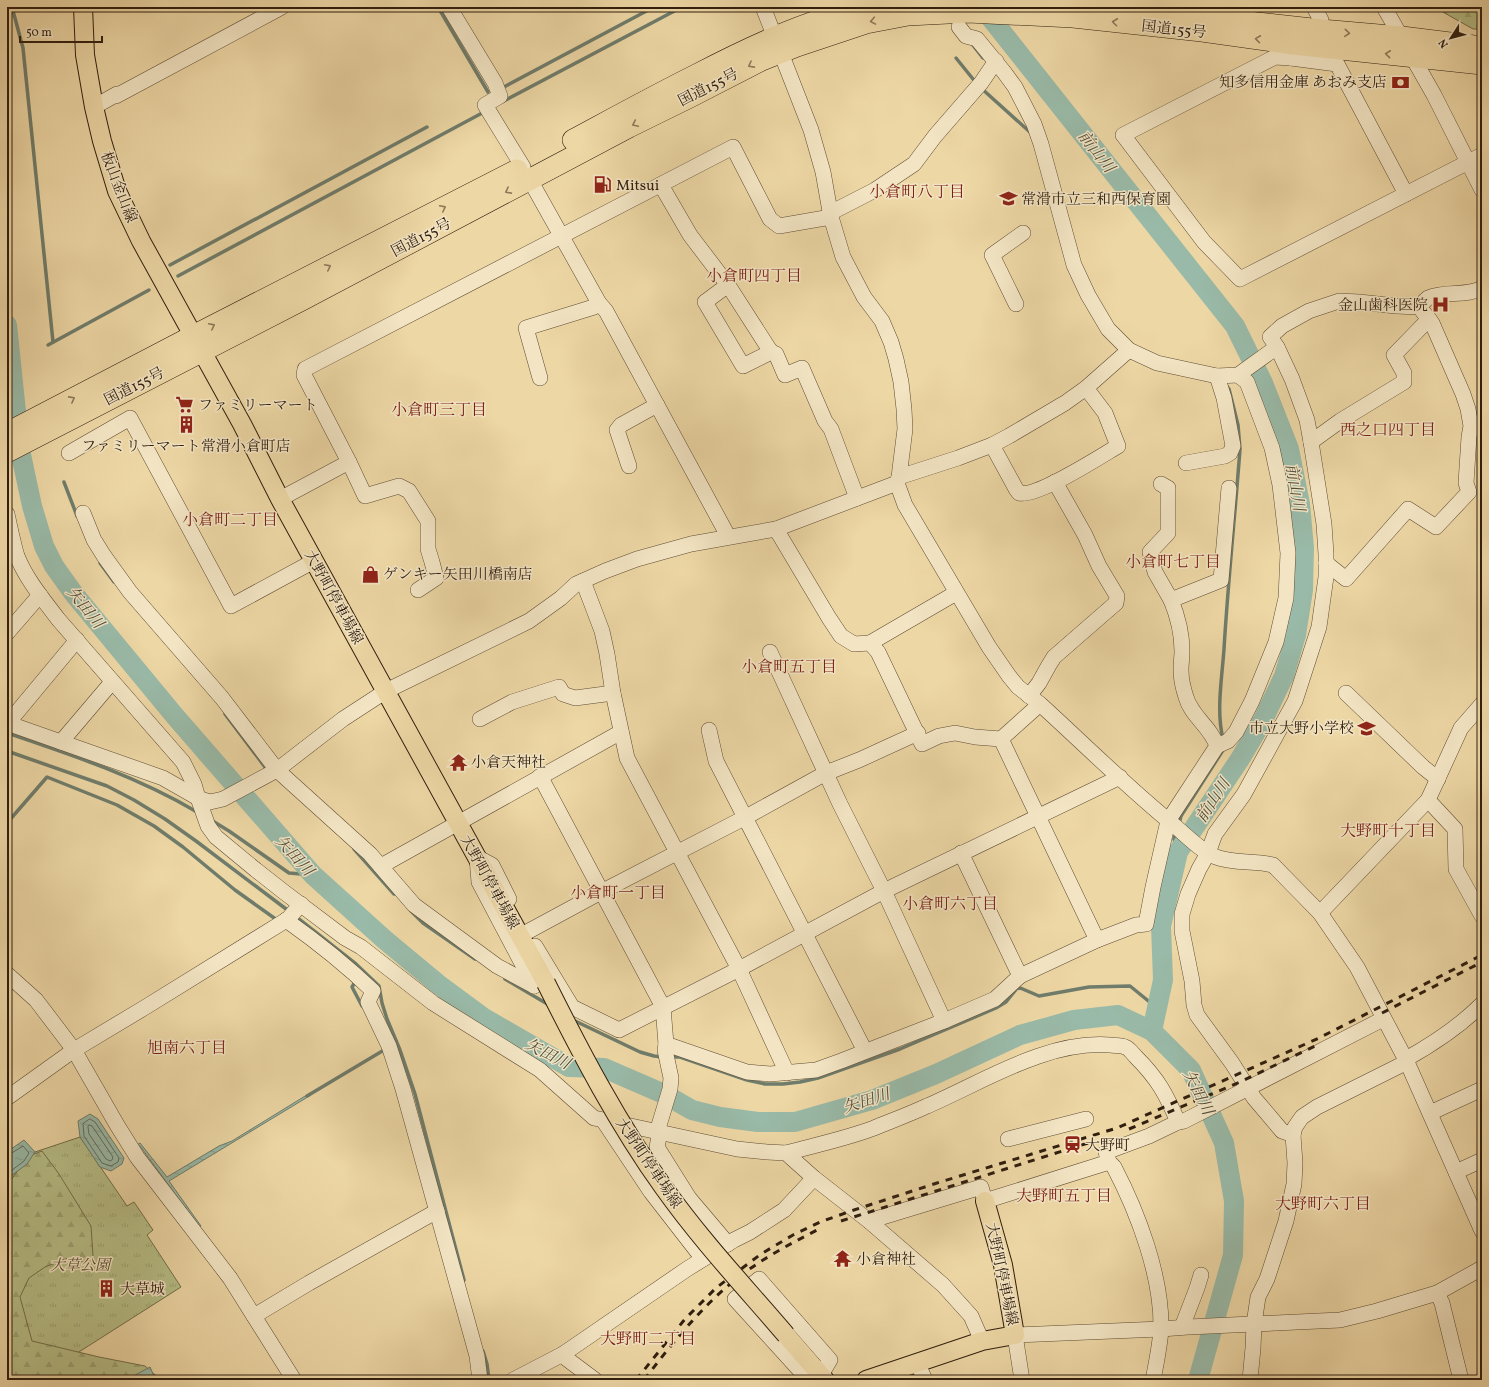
<svg xmlns="http://www.w3.org/2000/svg" width="1489" height="1387" font-family="Vollkorn,'Noto Serif JP',serif">
  <style>
    .grass { fill: url(#grass-tufts); stroke: #746e4b }
    .forest { fill: url(#forest-firs); stroke: #746e4b }
    .water { fill: url(#water-ripples); stroke: #6f7c6b }
    .lines { fill: none; stroke-linecap: round; stroke-linejoin: round }
    .shore { stroke: #646c5c; stroke-width: 1 }
    .stream { stroke: #6f7c6b; stroke-width: 3.5 }
    .river { stroke: #99baa8; stroke-width: 20 }
    .minor-casing { stroke: #5f4c34; stroke-width: 16 }
    .major-casing { stroke: #301e0f; stroke-width: 20 }
    .highway-casing { stroke: #301e0f; stroke-width: 22 }
    .minor { stroke: #f3e5c4; stroke-width: 15 }
    .major { stroke: #edd7a5; stroke-width: 18 }
    .highway { stroke: #edd7a5; stroke-width: 21 }
    .rail { stroke: #301e0f; stroke-width: 3; stroke-dasharray: 7 7; stroke-linecap: butt }
    .major-bridge-casing { stroke: #301e0f; stroke-width: 20; stroke-linecap: butt }
    .major-bridge { stroke: #edd7a5; stroke-width: 18 }
    .oneway { stroke: #8e7a5a }
    .labels { text-anchor: middle; stroke-width: 3; stroke-linejoin: round; paint-order: stroke }
    .street-label { font-size: 15px; fill: #301e0f; stroke: #f3e5c4 }
    .poi-label { font-size: 15px; fill: #301e0f; stroke: #f3e5c4; text-anchor: start }
    .park-label { font-size: 15px; font-style: italic; fill: #584e33; stroke: #f3e5c4 }
    .water-label { font-size: 16px; font-style: italic; fill: #504d3d; stroke: #f3e5c4 }
    .neighbourhood-label { font-size: 16px; fill: #7a1f14; stroke: #f3e5c4 }
  </style>
  <defs>
    <pattern id="grass-tufts" width="24" height="20" patternUnits="userSpaceOnUse"><rect width="24" height="20" fill="#b7be87"/><path d="M3 7l-1-3M5 7V3M7 7l1-3M15 17l-1-3M17 17v-4M19 17l1-3" fill="none" stroke="#9ea373"/></pattern>
    <pattern id="forest-firs" width="22" height="20" patternUnits="userSpaceOnUse"><rect width="22" height="20" fill="#b7be87"/><path d="M5 1l3.5 6h-7zM16 11l3.5 6h-7z" fill="#9ea373"/></pattern>
    <pattern id="water-ripples" width="26" height="14" patternUnits="userSpaceOnUse"><rect width="26" height="14" fill="#99baa8"/><path d="M2 4q2-2 4 0t4 0M15 11q2-2 4 0t4 0" fill="none" stroke="#849f8f"/></pattern>
  </defs>
  <rect width="100%" height="100%" fill="#edd7a5"/>
  <filter id="stains"><feTurbulence type="fractalNoise" baseFrequency=".005" numOctaves="4"/><feColorMatrix values="0 0 0 0 .2 0 0 0 0 .09 0 0 0 0 .02 0 0 0 .5 -.17"/></filter>
  <radialGradient id="worn" r=".72"><stop offset=".6" stop-color="#630" stop-opacity="0"/><stop offset="1" stop-color="#630" stop-opacity=".3"/></radialGradient>
  <!-- grass -->
  <polygon class="grass" points="80,1137 127,1206 134,1202 153,1230 147,1235 181,1287 71,1357 7,1380 7,1179 27,1164 35,1152"/>
  <!-- forest -->
  <g class="forest">
    <polygon points="1434,7 1482,7 1482,29 1473,29"/>
    <polygon points="42,1151 59,1174 91,1226 93,1256 83,1262 68,1258 45,1267 29,1278 20,1297 32,1341 99,1357 145,1366 161,1380 7,1380 7,1185 29,1156"/>
  </g>
  <!-- water -->
  <g class="water">
    <polygon points="310,1093 311,1095 169,1181 201,1226 199,1227 140,1146 137,1148 135,1146 140,1143 167,1177 219,1146 232,1141"/>
    <polygon points="90,1114 98,1119 124,1158 122,1164 111,1171 100,1167 80,1137 78,1121"/>
    <polygon points="24,1140 35,1152 27,1164 7,1179 7,1152"/>
    <polygon points="150,1367 154,1376 148,1380 126,1380"/>
  </g>
  <g class="lines">
    <!-- shore -->
    <g class="shore">
      <polygon points="90,1119 95,1122 119,1158 118,1162 111,1166 102,1163 84,1136 83,1124"/>
      <polygon points="89,1125 92,1126 113,1157 112,1160 110,1161 106,1159 89,1134 88,1127"/>
      <polyline points="7,1154 10,1154 23,1146 29,1153 24,1161 7,1174"/>
    </g>
    <!-- stream -->
    <g class="stream">
      <polyline points="12,7 23,48 53,342"/>
      <polyline points="438,7 488,92"/>
      <polyline points="972,44 983,58"/>
      <polyline points="956,58 977,84"/>
      <polyline points="502,88 654,7"/>
      <polyline points="981,88 1031,133"/>
      <polyline points="502,102 682,7"/>
      <polyline points="170,265 427,127"/>
      <polyline points="178,276 484,112"/>
      <polyline points="48,345 149,290"/>
      <polyline points="64,482 77,516"/>
      <polyline points="100,563 114,582"/>
      <polyline points="225,714 268,771"/>
      <path d="M7 733C72 755 138 777 197 812"/>
      <path d="M1223 739C1216 711 1222 678 1224 649 1228 582 1235 516 1240 449L1238 425 1229 389 1226 385"/>
      <polyline points="7,751 107,786 134,800 165,819 196,841 290,912"/>
      <polyline points="211,820 229,831 289,873 313,875"/>
      <polyline points="7,823 47,777 117,805 154,826 183,847 235,890 277,920"/>
      <polyline points="1179,824 1181,816 1225,747"/>
      <polyline points="1176,832 1174,839 1178,852"/>
      <polyline points="354,849 394,894"/>
      <polyline points="411,911 423,923 475,959"/>
      <polyline points="295,916 356,964 379,986 382,1003 387,1019 400,1050 415,1094 464,1280"/>
      <polyline points="505,979 549,1005"/>
      <polyline points="357,983 355,982 352,987 362,1006"/>
      <polyline points="573,1020 640,1052 654,1056 663,1057"/>
      <polyline points="671,1057 680,1057 747,1080 765,1084 783,1084 800,1082 818,1078 900,1049 996,1008 1006,1002 1018,987 1039,996 1089,987 1130,986 1157,1008"/>
      <polyline points="307,1096 384,1050"/>
      <polyline points="483,1351 487,1364 489,1380"/>
    </g>
    <!-- river -->
    <g class="river">
      <polyline points="982,7 1235,326 1263,383 1289,449 1300,504 1304,548 1303,590 1296,635 1284,676 1263,720 1240,759 1178,852 1161,926 1163,980 1152,1031"/>
      <polyline points="7,325 20,450 32,506 44,546 54,566 74,594 174,715 313,875 385,940 438,984 484,1018 569,1067 604,1068 664,1094 692,1110 720,1117 758,1122 795,1122 872,1100 936,1074 1020,1035 1074,1020 1118,1015 1152,1031 1191,1070 1224,1143 1234,1201 1233,1255 1198,1380"/>
    </g>
    <defs>
      <g id="minor">
        <polyline points="449,7 495,83 500,96 485,105 523,167"/>
        <path d="M763 7 811 130 823 172 831 217 843 257 864 297 882 321 891 342 896 359 901 382 904 409 905 429 899 477 897 483 905 505 989 647 1009 676 1018 687 1040 704C1085 745 1128 788 1175 826 1188 837 1201 851 1216 857 1234 864 1255 860 1273 865L1320 913 1357 967 1407 1062 1482 1231"/>
        <polyline points="1314,7 1321,20 1321,30"/>
        <polyline points="1384,7 1434,95 1482,190"/>
        <path d="M959 27 966 36 977 39 1004 72 1015 87 1034 124 1041 144 1074 265 1088 295 1108 329 1129 350 1157 363 1217 376 1238 375 1277 347 1270 337 1282 326 1309 311 1339 301 1359 302 1396 306 1419 307C1422 304 1425 300 1428 298 1445 290 1466 297 1482 288"/>
        <polyline points="1292,49 1291,58 1337,64 1406,194"/>
        <polyline points="1291,58 1275,57 1123,135 1204,242 1240,279 1482,155"/>
        <polyline points="94,107 117,94 116,96 282,7"/>
        <polyline points="530,180 599,303 606,311 728,536"/>
        <polyline points="661,185 690,235 728,285 771,352"/>
        <polyline points="830,211 836,210 875,190 914,164 935,136 981,83 996,61"/>
        <polyline points="728,285 705,302 743,366 771,352 776,354 785,375 802,368 825,421 831,429 857,498"/>
        <polyline points="1016,304 992,255 1023,233"/>
        <polyline points="1277,347 1292,379 1307,420 1311,442 1340,421 1404,382 1404,373 1394,355 1429,319 1423,312"/>
        <polyline points="540,378 526,328 594,307 599,303"/>
        <path d="M992 445 1016 489 1019 493C1036 498 1101 456 1118 446L1105 413 1086 388"/>
        <polyline points="69,453 130,418 231,606 314,561"/>
        <polyline points="349,462 365,496 399,486 409,491 428,521 428,549 432,562 436,578 418,590"/>
        <polyline points="1186,463 1225,456 1230,453 1233,446 1224,398 1217,376"/>
        <polyline points="629,466 617,430 621,425 657,405"/>
        <polyline points="899,477 958,458 992,445 1009,436 1065,403 1086,388 1129,350"/>
        <polyline points="897,483 776,529 691,544 637,559 605,571 576,584 561,598 529,621 386,691 343,719 277,770 223,799 210,802 198,798 208,826 216,837 256,870 284,892 345,938 361,947 433,1003 540,1070 594,1118 737,1149 767,1152 786,1153 814,1178 869,1221 943,1285 971,1316 982,1341"/>
        <polyline points="1161,484 1168,488 1168,533 1150,552 1155,572 1171,600 1221,580 1229,488"/>
        <polyline points="280,499 349,462 304,375 305,369 733,147 770,219 779,226 831,217"/>
        <polyline points="83,513 94,540 104,556 130,592 222,698 277,770 370,854 414,905 497,966 534,986"/>
        <path d="M7 514C10 527 13 543 17 556 26 579 43 599 58 619L183 762 194 784 198 798"/>
        <polyline points="776,529 829,618 841,636 854,644 870,643 878,652 922,744 939,736 955,733 975,737 1001,739 1097,940"/>
        <polyline points="1326,563 1346,579 1408,509 1436,527 1469,492 1466,483 1469,437 1471,426 1468,409 1463,394 1432,323 1429,319"/>
        <polyline points="583,581 602,631 607,654 613,693 627,758 739,969 787,1073"/>
        <polyline points="7,633 40,595"/>
        <polyline points="870,643 956,593"/>
        <polyline points="770,652 840,804 884,891 944,1021"/>
        <polyline points="1346,693 1423,767 1438,779"/>
        <polyline points="1029,696 1039,683 1049,665 1054,657 1116,603 1117,596 1099,566 1085,535 1055,482"/>
        <polyline points="480,719 512,702 559,687 563,694 575,698 613,693"/>
        <polyline points="7,723 163,778 198,798"/>
        <polyline points="8,723 77,640"/>
        <polyline points="709,730 716,761 865,1051"/>
        <polyline points="1001,739 1040,704"/>
        <polyline points="61,742 112,682"/>
        <polyline points="1217,746 1228,741 1236,732 1252,701 1276,642 1286,598 1288,553 1280,485 1272,448 1247,382 1238,375"/>
        <polyline points="540,776 663,1007 666,1044 665,1050 671,1078 670,1089 657,1132"/>
        <polyline points="1428,800 1455,829 1456,869 1482,916"/>
        <polyline points="961,853 1020,976"/>
        <polyline points="477,857 492,865 509,899"/>
        <polyline points="477,858 479,882 534,986"/>
        <polyline points="381,866 621,732"/>
        <polyline points="1320,913 1428,800 1461,728 1482,704"/>
        <path d="M286 920C317 942 346 965 373 991L368 1002 389 1046 403 1089 477 1356 480 1380"/>
        <polyline points="527,932 601,892 746,817 826,773 859,760 918,733"/>
        <polyline points="535,946 572,1007 619,1030 739,969 884,891 1120,777"/>
        <polyline points="7,974 36,1000 74,1050 117,1125 137,1157 230,1278 294,1380"/>
        <path d="M666 1044 747 1072 770 1074 816 1070 841 1061 944 1021 995 999 1020 976 1097 940 1136 925 1146 924 1153 887 1168 821 1217 746C1211 727 1191 716 1186 697 1183 688 1181 679 1181 670 1181 663 1182 657 1182 651 1182 633 1178 617 1171 600"/>
        <path d="M1406 1059C1433 1044 1460 1026 1482 1004"/>
        <polyline points="7,1098 74,1050 144,1008 288,919 301,904"/>
        <polyline points="1430,1113 1482,1089"/>
        <polyline points="603,1120 651,1192 703,1259"/>
        <polyline points="1178,1122 1184,1121 1383,1019"/>
        <polyline points="660,1132 657,1147 689,1198 728,1244"/>
        <polyline points="1293,1135 1282,1131 1254,1098 1232,1063 1197,1015 1194,1005 1192,981 1182,931 1182,914 1188,894 1199,869 1208,853 1215,834 1244,794 1295,701 1319,627 1326,577 1326,554 1324,524 1311,442"/>
        <polyline points="1008,1139 1086,1119"/>
        <path d="M786 1153C815 1145 845 1139 874 1128 891 1121 910 1114 927 1106 983 1082 1047 1040 1110 1045 1114 1046 1121 1045 1125 1047 1129 1048 1133 1054 1136 1057 1158 1079 1166 1094 1178 1122L1149 1136 1106 1152 1109 1162"/>
        <polyline points="1456,1172 1482,1160"/>
        <path d="M869 1221 981 1187 985 1201 1109 1162 1114 1167C1138 1213 1162 1276 1161 1329 1160 1346 1156 1364 1153 1380"/>
        <polygon points="759,1279 830,1360 821,1375 805,1376 735,1299"/>
        <polyline points="1437,1293 1442,1303 1461,1380"/>
        <polyline points="254,1316 309,1283 437,1211"/>
        <polyline points="1182,1327 1197,1288 1201,1275"/>
        <polyline points="563,1354 567,1359 595,1380"/>
        <polyline points="917,1362 925,1380"/>
        <polyline points="513,1380 563,1354 687,1269 734,1240 750,1232 784,1210 814,1178"/>
        <polyline points="1022,1380 1015,1335 1161,1329 1188,1327 1340,1320 1377,1311 1437,1293 1482,1268"/>
        <polyline points="1250,1380 1253,1348 1254,1324 1258,1297 1267,1279 1286,1221 1294,1184 1295,1163 1293,1135 1295,1127 1302,1117 1317,1107 1407,1062"/>
      </g>
      <g id="major">
        <polyline points="83,7 85,55 94,107 102,141 117,191 141,241 242,424 280,499 546,983"/>
        <polyline points="786,1335 825,1380"/>
        <polyline points="866,1380 982,1341 1015,1335 1003,1265 985,1201"/>
      </g>
      <g id="highway">
        <polyline points="1113,7 1321,30 1402,37 1482,47"/>
        <path d="M573 140C614 118 654 96 696 75 750 47 805 21 864 7"/>
        <polyline points="7,433 193,336 517,170"/>
        <polyline points="7,452 302,300 629,127 690,97 762,60 797,46 866,23 908,15 968,12 1073,17 1202,31 1293,44 1482,64"/>
      </g>
    </defs>
    <!-- minor casing -->
    <use href="#minor" class="minor-casing"/>
    <!-- major casing -->
    <use href="#major" class="major-casing"/>
    <!-- highway casing -->
    <use href="#highway" class="highway-casing"/>
    <!-- minor -->
    <use href="#minor" class="minor"/>
    <!-- major -->
    <use href="#major" class="major"/>
    <!-- highway -->
    <use href="#highway" class="highway"/>
    <!-- rail -->
    <g class="rail">
      <polyline points="1382,1013 1482,962"/>
      <polyline points="1129,1129 1240,1082 1315,1046"/>
      <polyline points="841,1221 1091,1142"/>
      <polyline points="636,1380 685,1319 716,1288 761,1254 793,1235 820,1222 854,1210 937,1183 1117,1128 1319,1038 1482,955"/>
      <path d="M644 1380C674 1341 704 1303 744 1273 767 1256 792 1243 817 1230"/>
    </g>
    <defs>
      <path id="major-bridge" d="M546 983C581 1053 618 1124 664 1188 701 1240 745 1287 786 1335"/>
    </defs>
    <!-- major-bridge casing -->
    <use href="#major-bridge" class="major-bridge-casing"/>
    <!-- major-bridge -->
    <use href="#major-bridge" class="major-bridge"/>
  </g>
  <!-- one-way arrows -->
  <defs><path id="oneway-chevron" d="M-2-3.5L2.5 0L-2 3.5" fill="none" stroke-width="1.6" stroke-linecap="round" stroke-linejoin="round"/></defs>
  <g class="oneway">
    <use href="#oneway-chevron" transform="translate(873 21) rotate(170)"/>
    <use href="#oneway-chevron" transform="translate(1115 22) rotate(-173)"/>
    <use href="#oneway-chevron" transform="translate(1347 33) rotate(5)"/>
    <use href="#oneway-chevron" transform="translate(1258 39) rotate(-172)"/>
    <use href="#oneway-chevron" transform="translate(1388 54) rotate(-174)"/>
    <use href="#oneway-chevron" transform="translate(751 65) rotate(152)"/>
    <use href="#oneway-chevron" transform="translate(635 124) rotate(155)"/>
    <use href="#oneway-chevron" transform="translate(508 191) rotate(152)"/>
    <use href="#oneway-chevron" transform="translate(443 208) rotate(-27)"/>
    <use href="#oneway-chevron" transform="translate(328 267) rotate(-27)"/>
    <use href="#oneway-chevron" transform="translate(212 326) rotate(-27)"/>
    <use href="#oneway-chevron" transform="translate(72 399) rotate(-28)"/>
  </g>
  <!-- icons -->
  <defs>
    <symbol id="bank-bare" viewBox="-9 -9 18 18"><path d="M-6-4H6V4H-6ZM0-2.3a2.3 2.3 0 1 0 0 4.6a2.3 2.3 0 1 0 0-4.6Z" fill="#8f2418" stroke="#f3e5c4" stroke-width="2.5" paint-order="stroke"/></symbol>
    <symbol id="fuel-bare" viewBox="-9 -9 18 18"><path d="M-5.5-6h7V0h2V4h1.3V-2.5L3-4.5l.8-.8L6-3V5H2.5V1h-1V6h-7ZM-4.2-4.7v3.2H.2V-4.7Z" fill="#8f2418" stroke="#f3e5c4" stroke-width="2.5" paint-order="stroke"/></symbol>
    <symbol id="school-bare" viewBox="-9 -9 18 18"><path d="M0-5L7-2L0 1L-7-2ZM-4 1L0 2.5L4 1V4Q0 6-4 4Z" fill="#8f2418" stroke="#f3e5c4" stroke-width="2.5" paint-order="stroke"/></symbol>
    <symbol id="hospital-bare" viewBox="-9 -9 18 18"><path d="M-5-5h3v3.5h4V-5h3V5h-3V1.5h-4V5h-3Z" fill="#8f2418" stroke="#f3e5c4" stroke-width="2.5" paint-order="stroke"/></symbol>
    <symbol id="supermarket-bare" viewBox="-9 -9 18 18"><path d="M-6-5.5h2.5l.6 2H6L4.5 2H-2.5L-4.4-4H-6ZM-1.5 3.2a1.3 1.3 0 1 0 .1 0ZM3 3.2a1.3 1.3 0 1 0 .1 0Z" fill="#8f2418" stroke="#f3e5c4" stroke-width="2.5" paint-order="stroke"/></symbol>
    <symbol id="building-bare" viewBox="-9 -9 18 18"><path d="M-4-6H4V6H1V3H-1V6H-4ZM-2.5-4.3h1.7v1.8h-1.7ZM.8-4.3h1.7v1.8H.8ZM-2.5-1h1.7V.8h-1.7ZM.8-1h1.7V.8H.8Z" fill="#8f2418" stroke="#f3e5c4" stroke-width="2.5" paint-order="stroke"/></symbol>
    <symbol id="shop-bare" viewBox="-9 -9 18 18"><path d="M-5-2.5h2.3a2.7 3.5 0 0 1 5.4 0H5L5.5 6h-11ZM-1.5-2.5h3a1.5 2.3 0 0 0-3 0Z" fill="#8f2418" stroke="#f3e5c4" stroke-width="2.5" paint-order="stroke"/></symbol>
    <symbol id="temple-bare" viewBox="-9 -9 18 18"><path d="M0-6L5-2H3V0L6.5 2.5H4V6H1.5V3h-3V6H-4V2.5H-6.5L-3 0V-2H-5Z" fill="#8f2418" stroke="#f3e5c4" stroke-width="2.5" paint-order="stroke"/></symbol>
    <symbol id="station-bare" viewBox="-9 -9 18 18"><path d="M-3-6H3Q5-6 5-4V2Q5 4 3 4L4.5 6H3L1.5 4h-3L-3 6H-4.5L-3 4Q-5 4-5 2V-4Q-5-6-3-6ZM-3.5-4v3h7v-3ZM-3.5 1v1.5H-2V1ZM2 1v1.5H3.5V1Z" fill="#8f2418" stroke="#f3e5c4" stroke-width="2.5" paint-order="stroke"/></symbol>
  </defs>
  <g fill-rule="evenodd">
    <use href="#bank-bare" x="1388" y="70" width="25" height="25"/>
    <use href="#fuel-bare" x="590" y="172" width="25" height="25"/>
    <use href="#school-bare" x="996" y="186" width="25" height="25"/>
    <use href="#hospital-bare" x="1428" y="292" width="25" height="25"/>
    <use href="#supermarket-bare" x="172" y="392" width="25" height="25"/>
    <use href="#building-bare" x="174" y="412" width="25" height="25"/>
    <use href="#shop-bare" x="358" y="562" width="25" height="25"/>
    <use href="#school-bare" x="1354" y="716" width="25" height="25"/>
    <use href="#temple-bare" x="446" y="750" width="25" height="25"/>
    <use href="#station-bare" x="1060" y="1132" width="25" height="25"/>
    <use href="#temple-bare" x="830" y="1246" width="25" height="25"/>
    <use href="#building-bare" x="94" y="1276" width="25" height="25"/>
  </g>
  <g class="labels">
    <!-- street labels -->
    <g class="street-label">
      <text transform="translate(1174 29) rotate(6)" y="5">国道155号</text>
      <text transform="translate(708 87) rotate(-27)" y="5">国道155号</text>
      <text transform="translate(119 187) rotate(69)" y="5">板山金山線</text>
      <text transform="translate(421 237) rotate(-28)" y="5">国道155号</text>
      <text transform="translate(134 386) rotate(-27)" y="5">国道155号</text>
      <text transform="translate(334 597) rotate(61)" y="5">大野町停車場線</text>
      <text transform="translate(490 882) rotate(61)" y="5">大野町停車場線</text>
      <text transform="translate(649 1163) rotate(56)" y="5">大野町停車場線</text>
      <text transform="translate(1002 1274) rotate(78)" y="5">大野町停車場線</text>
    </g>
    <!-- poi labels -->
    <g class="poi-label">
      <text x="1387" y="87" text-anchor="end">知多信用金庫 あおみ支店</text>
      <text x="616" y="190">Mitsui</text>
      <text x="1021" y="204">常滑市立三和西保育園</text>
      <text x="1428" y="310" text-anchor="end">金山歯科医院</text>
      <text x="198" y="410">ファミリーマート</text>
      <text x="186" y="451" text-anchor="middle">ファミリーマート常滑小倉町店</text>
      <text x="383" y="579">ゲンキー矢田川橋南店</text>
      <text x="1354" y="733" text-anchor="end">市立大野小学校</text>
      <text x="471" y="767">小倉天神社</text>
      <text x="1085" y="1150">大野町</text>
      <text x="856" y="1264">小倉神社</text>
      <text x="120" y="1294">大草城</text>
    </g>
    <!-- park labels -->
    <g class="park-label">
      <text x="80" y="1270">大草公園</text>
    </g>
    <!-- water labels -->
    <g class="water-label">
      <text transform="translate(1097 151) rotate(52)" y="6">前山川</text>
      <text transform="translate(1296 487) rotate(80)" y="6">前山川</text>
      <text transform="translate(86 607) rotate(51)" y="6">矢田川</text>
      <text transform="translate(1212 800) rotate(-57)" y="6">前山川</text>
      <text transform="translate(295 855) rotate(48)" y="6">矢田川</text>
      <text transform="translate(548 1053) rotate(27)" y="6">矢田川</text>
      <text transform="translate(1199 1092) rotate(63)" y="6">矢田川</text>
      <text transform="translate(866 1100) rotate(-18)" y="6">矢田川</text>
    </g>
    <!-- neighbourhood labels -->
    <g class="neighbourhood-label">
      <text x="917" y="197">小倉町八丁目</text>
      <text x="754" y="281">小倉町四丁目</text>
      <text x="439" y="415">小倉町三丁目</text>
      <text x="1388" y="435">西之口四丁目</text>
      <text x="230" y="525">小倉町二丁目</text>
      <text x="1173" y="567">小倉町七丁目</text>
      <text x="789" y="672">小倉町五丁目</text>
      <text x="1388" y="836">大野町十丁目</text>
      <text x="618" y="898">小倉町一丁目</text>
      <text x="950" y="909">小倉町六丁目</text>
      <text x="187" y="1053">旭南六丁目</text>
      <text x="1064" y="1201">大野町五丁目</text>
      <text x="1323" y="1209">大野町六丁目</text>
      <text x="648" y="1344">大野町二丁目</text>
    </g>
  </g>
  <!-- margin -->
  <rect width="1489" height="1387" fill="none" stroke="#edd7a5" stroke-width="24"/>
  <rect x="8" y="8" width="1473" height="1371" fill="none" stroke="#301e0f" stroke-width="2"/>
  <rect x="12" y="12" width="1465" height="1363" fill="none" stroke="#301e0f"/>
  <!-- north arrow -->
  <g transform="translate(1451 38) rotate(234)" stroke="#f3e5c4" stroke-width="3" paint-order="stroke">
  <path d="M0-3L7 15L0 10L-7 15Z" fill="#301e0f"/>
  <text y="-6" font-size="11" font-weight="bold" text-anchor="middle" fill="#301e0f">N</text>
  </g>
  <!-- scale -->
  <path d="M20 36v6h82v-6" fill="none" stroke="#301e0f" stroke-width="2"/>
  <text x="26" y="36" font-size="12" fill="#301e0f" stroke="#f3e5c4" stroke-width="3" paint-order="stroke">50 m</text>
  <rect width="100%" height="100%" filter="url(#stains)"/>
  <rect width="100%" height="100%" fill="url(#worn)"/>
</svg>
